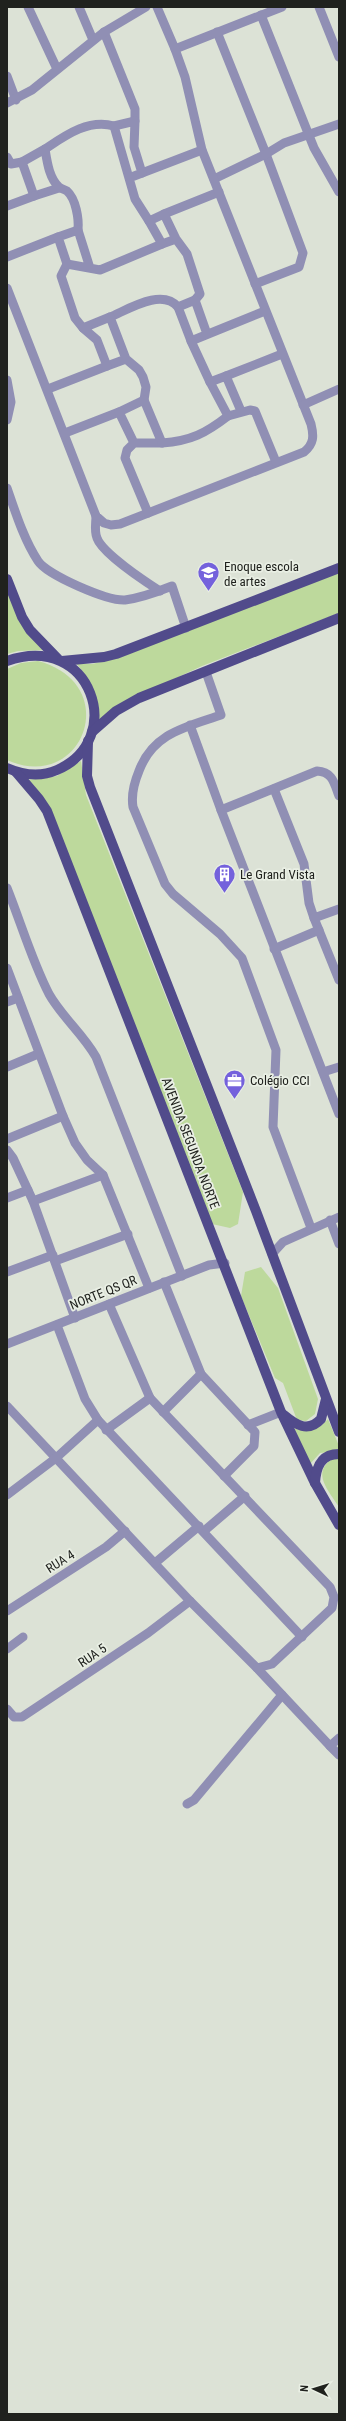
<svg xmlns="http://www.w3.org/2000/svg" width="346" height="2421" font-family="'Roboto Condensed',sans-serif">
  <style>
    .green { fill: #bdd99c }
    .lines { fill: none; stroke-linecap: round; stroke-linejoin: round }
    .minor { stroke: #908fb4; stroke-width: 9 }
    .major { stroke: #514b8b; stroke-width: 10 }
    .labels { text-anchor: middle; stroke-width: 3.5; stroke-linejoin: round; paint-order: stroke }
    .poi-label { font-size: 13px; fill: #20221e; stroke: #e9efe4; text-anchor: start }
    .street-label { font-size: 13px; fill: #20221e; stroke: #e9efe4 }
  </style>
  <rect width="100%" height="100%" fill="#dce2d6"/>
  <!-- green -->
  <g class="green">
    <path d="M339 572V613L202 666 118 705 99 723C100 699 91 681 76 663L92 664 118 658Z"/>
    <polygon points="7,591 45,650 18,651 7,654"/>
    <path d="M38 661C124 684 83 794 7 760V669L21 663Z"/>
    <polygon points="81,761 86,795 243,1192 238,1224 230,1228 212,1224 46,804 26,780 57,776"/>
    <polygon points="261,1267 278,1288 318,1399 315,1414 306,1421 297,1420 283,1383 275,1378 241,1296 245,1272"/>
    <path d="M328 1419 339 1446V1451L320 1453 310 1464 294 1428C308 1434 318 1430 328 1419Z"/>
    <path d="M332 1459H339V1507C329 1491 311 1473 332 1459Z"/>
  </g>
  <g class="lines">
    <!-- minor -->
    <g class="minor">
      <polyline points="28,7 57,69"/>
      <polyline points="79,7 93,40"/>
      <polyline points="319,7 339,57"/>
      <polyline points="261,15 314,148 339,192"/>
      <polyline points="104,32 135,109 135,121"/>
      <polyline points="217,32 266,154 303,253 299,267 255,284"/>
      <polyline points="175,49 282,7"/>
      <polyline points="7,76 16,100"/>
      <polyline points="7,103 32,90 104,32 146,7"/>
      <path d="M45 149C66 135 88 119 114 126"/>
      <polyline points="7,157 11,164 22,162"/>
      <polyline points="142,173 202,150"/>
      <polyline points="129,178 142,173 134,147 135,121 114,126 135,199 149,221"/>
      <polyline points="214,179 266,154 284,143 339,124"/>
      <path d="M59 188 34 196 22 162 45 149C47 161 49 178 59 187 61 189 64 189 67 191 76 199 79 219 78 230"/>
      <polyline points="7,206 34,196"/>
      <polyline points="164,214 219,192"/>
      <polyline points="176,239 162,244 149,221 164,214 176,239 187,254 200,294 195,300"/>
      <polyline points="7,257 58,237"/>
      <polyline points="67,264 61,276 75,318 83,328"/>
      <polyline points="90,268 78,230 58,237 67,264 100,270 162,244"/>
      <path d="M7 288 96 516 104 523 111 525 120 524 304 452C314 444 314 436 311 424L202 150 185 77 175 49 157 7"/>
      <path d="M110 317C129 309 162 288 178 307"/>
      <polyline points="207,334 195,300 178,307 191,341 265,311"/>
      <polyline points="191,341 210,382"/>
      <polyline points="126,359 107,366 97,340 83,328 110,317 126,359 139,370 143,377 146,387 144,400"/>
      <polyline points="226,376 282,354"/>
      <polyline points="7,380 11,402 7,420"/>
      <polyline points="48,389 107,366"/>
      <polyline points="303,405 339,389"/>
      <polyline points="241,411 226,376 210,382 228,416 250,410 255,411 276,462"/>
      <polyline points="65,433 119,412"/>
      <polyline points="134,443 119,412 144,400 162,443 134,443 127,450 125,458 148,513"/>
      <path d="M162 443C191 441 206 433 228 416"/>
      <path d="M7 488C15 511 24 540 38 561 47 575 107 601 125 600 140 598 157 592 172 586L186 628"/>
      <path d="M96 516C96 523 94 531 97 538 102 553 146 582 160 591"/>
      <path d="M206 672 221 715C186 727 153 733 139 771 134 783 131 795 133 807L165 884 173 894 220 934 242 958 276 1050 273 1127 311 1228"/>
      <polyline points="190,725 221,810"/>
      <polyline points="274,789 304,864 309,903 314,918 339,909"/>
      <path d="M339 796C334 783 333 772 317 771L221 810 339 1114"/>
      <path d="M7 888C21 923 32 961 49 994 62 1017 83 1034 96 1057L182 1276"/>
      <polyline points="314,918 339,980"/>
      <polyline points="274,949 319,930"/>
      <polyline points="7,968 63,1116 75,1143 87,1160 103,1175 149,1288"/>
      <polyline points="7,1002 18,998"/>
      <polyline points="7,1067 38,1054"/>
      <polyline points="323,1072 339,1067"/>
      <polyline points="7,1139 63,1116"/>
      <polyline points="7,1150 13,1158 33,1201 75,1318"/>
      <polyline points="7,1198 28,1190"/>
      <polyline points="33,1201 103,1175"/>
      <polyline points="330,1220 339,1244"/>
      <polyline points="272,1254 283,1242 339,1217"/>
      <polyline points="55,1261 128,1234"/>
      <polyline points="7,1272 53,1255"/>
      <polyline points="164,1282 201,1374 255,1432 254,1446 224,1476"/>
      <polyline points="57,1325 85,1399 98,1420 302,1637"/>
      <polyline points="7,1344 209,1265 225,1263"/>
      <polyline points="7,1406 190,1601 257,1668 272,1664 332,1608 334,1597 330,1587 150,1398 109,1304"/>
      <polyline points="163,1412 201,1374"/>
      <polyline points="248,1425 281,1412"/>
      <polyline points="106,1430 150,1398"/>
      <polyline points="7,1495 56,1458 98,1420"/>
      <polyline points="204,1531 245,1496"/>
      <polyline points="155,1563 199,1526"/>
      <polyline points="7,1611 106,1547 125,1531"/>
      <polyline points="7,1649 23,1637"/>
      <polyline points="257,1668 330,1746"/>
      <polyline points="7,1709 14,1717 22,1717 148,1633 190,1601"/>
      <polyline points="339,1738 330,1746 339,1755"/>
      <polyline points="187,1804 194,1800 282,1695"/>
    </g>
    <!-- major -->
    <g class="major">
      <polyline points="7,579 22,617 30,630 58,659"/>
      <path d="M7 661C92 631 127 740 57 770 41 777 23 775 7 768"/>
      <polyline points="62,661 104,657 116,654 339,568"/>
      <polyline points="92,732 116,711 139,698 339,618"/>
      <polyline points="88,741 87,776 90,787 256,1211 339,1432"/>
      <polyline points="16,772 39,799 47,811 281,1412 315,1483 339,1525"/>
      <path d="M284 1415C296 1425 308 1433 321 1419L326 1399"/>
      <path d="M315 1483C316 1467 321 1454 339 1454"/>
    </g>
  </g>
  <!-- icons -->
  <defs>
    <symbol id="school-pin" viewBox="-11 -11 22 30"><path d="M0 17L-7.5 6A9.5 9.5 0 1 1 7.5 6Z" fill="#7461dc" stroke="#e9efe4"/><path d="M0-5L7-2L0 1L-7-2ZM-4 1L0 2.5L4 1V4Q0 6-4 4Z" fill="#fff"/></symbol>
    <symbol id="building-pin" viewBox="-11 -11 22 30"><path d="M0 17L-7.5 6A9.5 9.5 0 1 1 7.5 6Z" fill="#7461dc" stroke="#e9efe4"/><path d="M-4-6H4V6H1V3H-1V6H-4ZM-2.5-4.3h1.7v1.8h-1.7ZM.8-4.3h1.7v1.8H.8ZM-2.5-1h1.7V.8h-1.7ZM.8-1h1.7V.8H.8Z" fill="#fff"/></symbol>
    <symbol id="office-pin" viewBox="-11 -11 22 30"><path d="M0 17L-7.5 6A9.5 9.5 0 1 1 7.5 6Z" fill="#7461dc" stroke="#e9efe4"/><path d="M-6-3h4V-5.5h4V-3h4V5H-6ZM-1-4.5V-3h2v-1.5ZM-6 0V1H6V0Z" fill="#fff"/></symbol>
  </defs>
  <g fill-rule="evenodd">
    <use href="#school-pin" x="196" y="560" width="25" height="34"/>
    <use href="#building-pin" x="212" y="862" width="25" height="34"/>
    <use href="#office-pin" x="222" y="1068" width="25" height="34"/>
  </g>
  <g class="labels">
    <!-- poi labels -->
    <g class="poi-label">
      <text x="224" y="571">Enoque escola<tspan x="224" dy="15">de artes</tspan></text>
      <text x="240" y="879">Le Grand Vista</text>
      <text x="250" y="1085">Colégio CCI</text>
    </g>
    <!-- street labels -->
    <g class="street-label">
      <text transform="translate(191 1143) rotate(69)" y="5">AVENIDA SEGUNDA NORTE</text>
      <text transform="translate(103 1292) rotate(-22)" y="5">NORTE QS QR</text>
      <text transform="translate(60 1561) rotate(-32)" y="5">RUA 4</text>
      <text transform="translate(92 1655) rotate(-34)" y="5">RUA 5</text>
    </g>
  </g>
  <!-- border -->
  <rect width="346" height="2421" fill="none" stroke="#20221e" stroke-width="16"/>
  <!-- north arrow -->
  <g transform="translate(314 2389) rotate(274)" stroke="#e9efe4" stroke-width="3" paint-order="stroke">
  <path d="M0-3L7 15L0 10L-7 15Z" fill="#20221e"/>
  <text y="-6" font-size="11" font-weight="bold" text-anchor="middle" fill="#20221e">N</text>
  </g>
</svg>
